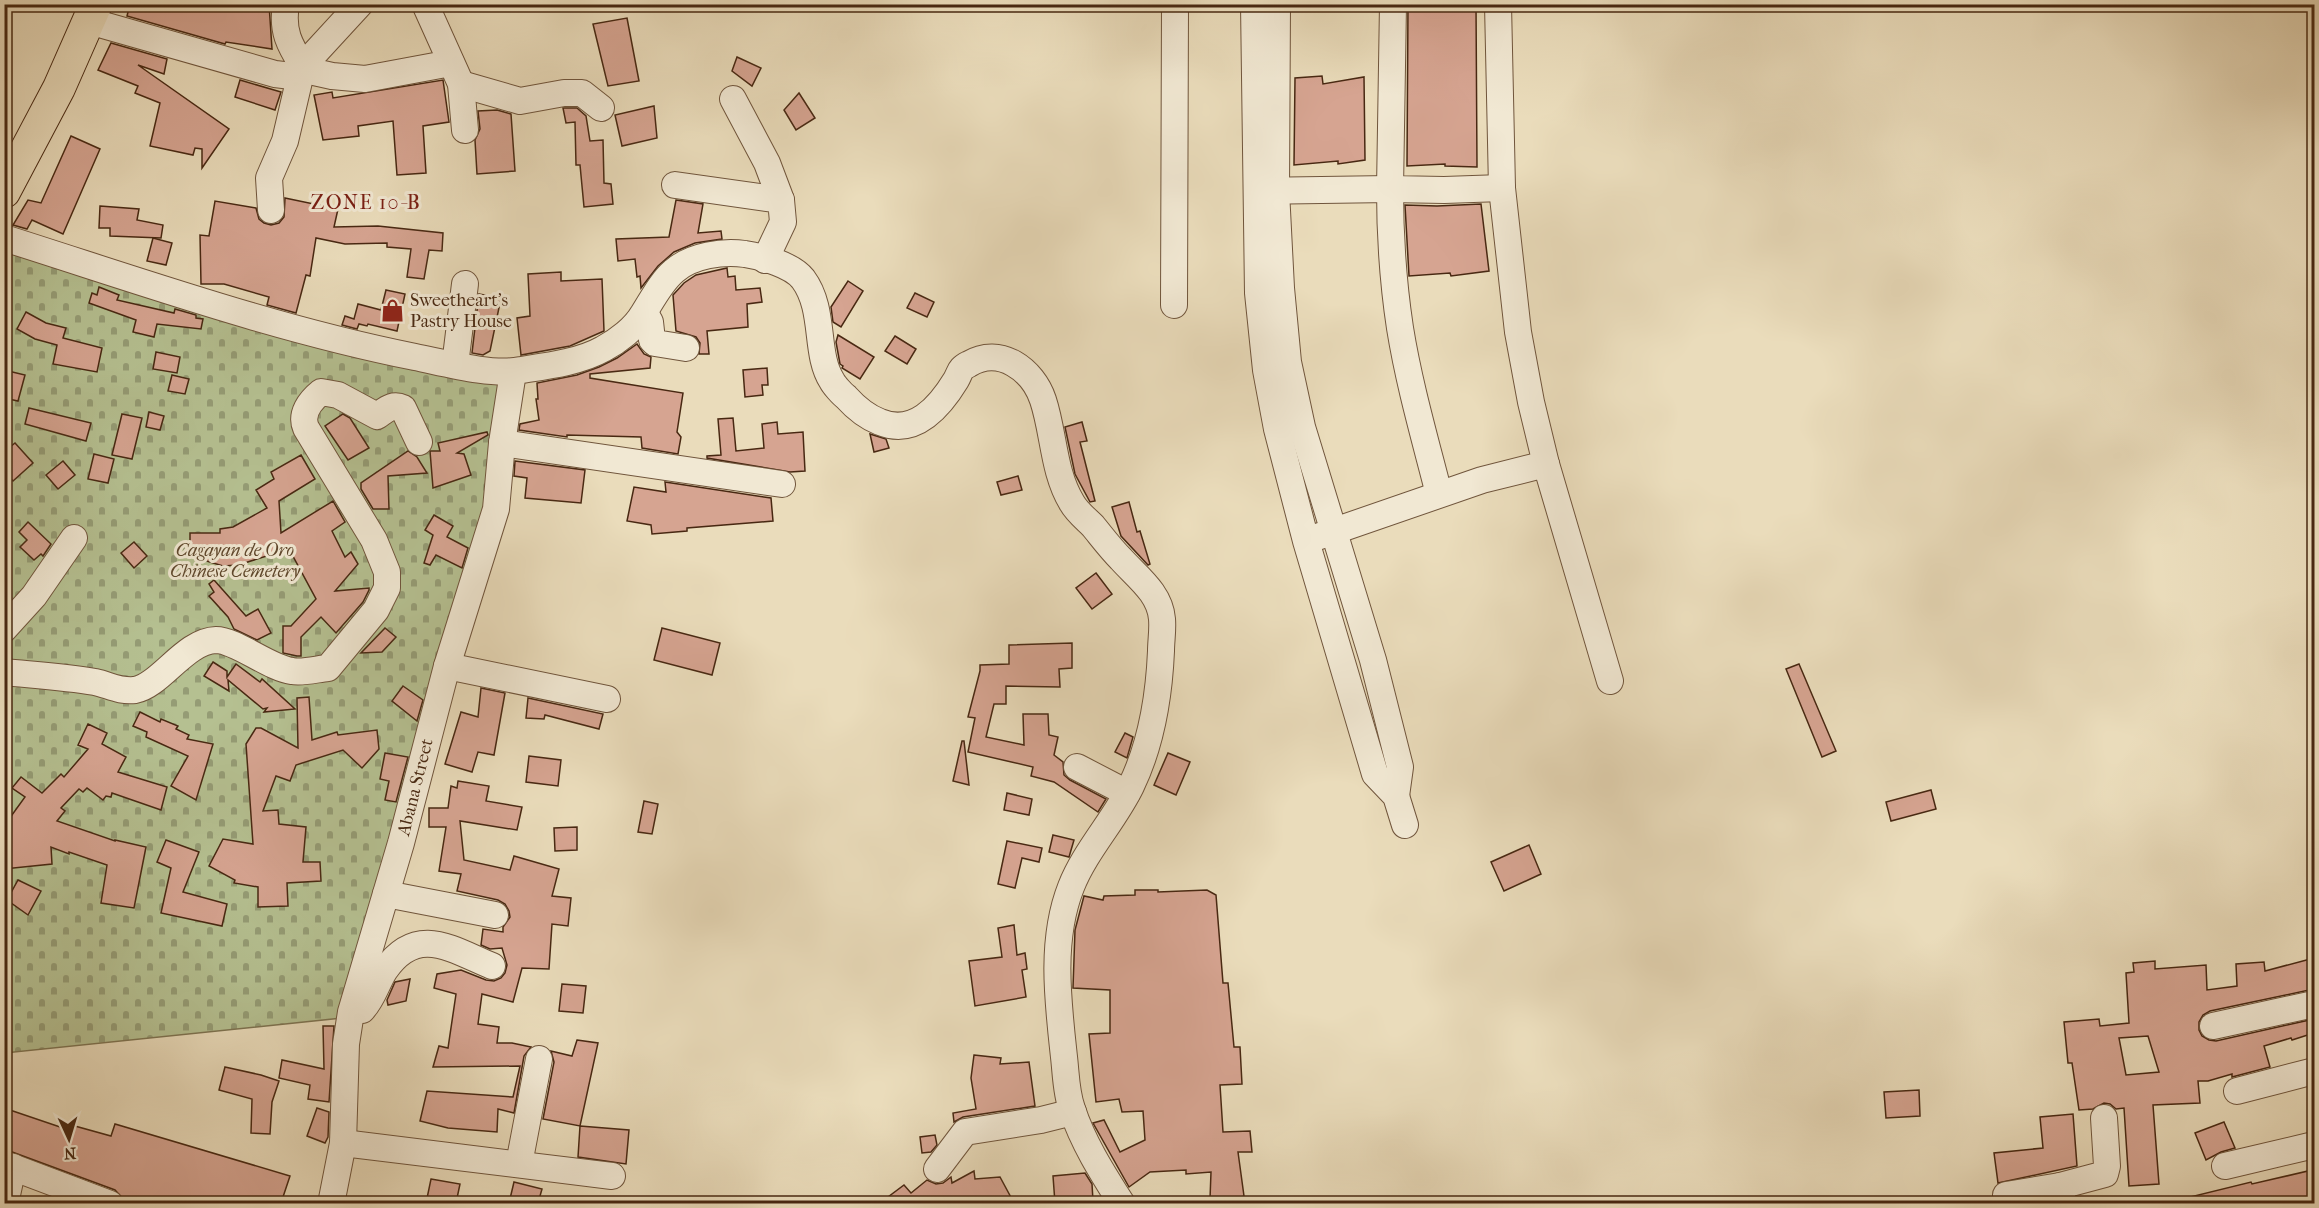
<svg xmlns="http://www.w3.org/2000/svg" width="2319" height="1208" font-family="'IM FELL French Canon',serif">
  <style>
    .cemetery { fill: url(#cemetery-stones); stroke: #7e7452; stroke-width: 1.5 }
    .building { fill: #d6a491; stroke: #482812; stroke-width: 1.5; fill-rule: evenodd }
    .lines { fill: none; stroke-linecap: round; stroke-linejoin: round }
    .minor-casing { stroke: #70553c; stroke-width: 28 }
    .major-casing { stroke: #482812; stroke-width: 34 }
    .minor { stroke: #f1e8d3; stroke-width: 26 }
    .major { stroke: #eadcbb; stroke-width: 32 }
    .labels { text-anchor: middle; stroke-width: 6; stroke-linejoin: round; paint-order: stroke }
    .poi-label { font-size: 18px; fill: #482812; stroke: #f1e8d3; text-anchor: start }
    .park-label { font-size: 18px; font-style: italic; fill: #5e462b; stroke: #f1e8d3 }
    .street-label { font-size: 18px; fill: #482812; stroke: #f1e8d3 }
    .neighbourhood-label { font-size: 20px; letter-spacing: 1.5px; fill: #7a1f14; stroke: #f1e8d3 }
  </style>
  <defs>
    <pattern id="cemetery-stones" width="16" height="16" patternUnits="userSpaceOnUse" patternTransform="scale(1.5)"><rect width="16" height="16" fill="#b5c091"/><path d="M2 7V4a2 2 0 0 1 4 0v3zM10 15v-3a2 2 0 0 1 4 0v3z" fill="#959c75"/></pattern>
  </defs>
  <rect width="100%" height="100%" fill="#eadcbb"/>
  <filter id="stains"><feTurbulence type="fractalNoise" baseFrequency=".00333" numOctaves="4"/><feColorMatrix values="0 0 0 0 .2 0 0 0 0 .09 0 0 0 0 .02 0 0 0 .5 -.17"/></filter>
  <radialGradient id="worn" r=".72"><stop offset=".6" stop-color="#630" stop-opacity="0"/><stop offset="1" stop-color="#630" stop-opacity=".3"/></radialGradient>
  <!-- cemetery -->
  <polygon class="cemetery" points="12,249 507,380 492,510 342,1018 5,1053 4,263"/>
  <!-- building -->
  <g class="building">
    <polygon points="130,4 269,4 272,49 226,42 225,44 127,16"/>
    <polygon points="1408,4 1476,4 1477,167 1445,166 1445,164 1407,166"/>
    <polygon points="627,18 639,81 608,86 593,24"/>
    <polygon points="111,43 167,59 164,74 138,65 229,129 202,168 202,149 195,148 193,155 150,146 160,103 135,93 138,86 98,70"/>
    <polygon points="737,57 761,68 752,86 732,71"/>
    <polygon points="1322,76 1323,84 1364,77 1365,160 1338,164 1338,161 1294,165 1295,78"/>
    <polygon points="240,80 281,92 275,110 235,97"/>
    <polygon points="443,80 449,122 423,126 426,173 397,175 393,121 358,126 359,136 323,140 314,95 332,92 333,98"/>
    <polygon points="799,93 815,118 796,130 784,110"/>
    <polygon points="654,106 657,138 622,146 615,115"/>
    <polygon points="563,108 577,108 586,116 590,141 603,140 604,183 611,184 613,204 584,207 580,165 576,165 575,122 566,123"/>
    <polygon points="497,110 511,114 515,171 477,174 475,140 480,129 478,111"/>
    <polygon points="71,136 100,149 63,234 32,220 27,229 13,225 28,200 41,203"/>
    <polygon points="285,198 338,209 334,227 378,226 443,233 442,251 429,250 424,279 407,277 411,249 387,247 387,243 345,244 316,238 310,276 306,275 296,313 267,305 269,297 224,284 201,284 200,235 209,236 215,201 256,208 259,219 264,223 271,225 279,223 284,217"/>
    <polygon points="676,200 703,204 698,233 721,231 722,239 695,243 674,252 658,266 641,288 640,276 637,277 635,259 618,261 616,239 669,237"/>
    <polygon points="1481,204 1489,271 1451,276 1450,273 1409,276 1405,205 1437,206"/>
    <polygon points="100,206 139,209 137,220 163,225 161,238 110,236 110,228 99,228"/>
    <polygon points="153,238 172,243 166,265 147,261"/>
    <polygon points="727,268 728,277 735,276 736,290 760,288 762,302 747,304 748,327 707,331 709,354 699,354 700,343 696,337 676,331 673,295 684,283 696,275"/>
    <polygon points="561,272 561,281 602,279 604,331 570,346 521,355 517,318 530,316 528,274"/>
    <polygon points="848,281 863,291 841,327 833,322 831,307"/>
    <polygon points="99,287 119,295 117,300 174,313 175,309 196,315 196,318 203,319 201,329 157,324 154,337 133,332 136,320 89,303 92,293 97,295"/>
    <polygon points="386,290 405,294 397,331 368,324 367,326 359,324 357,329 342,325 345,316 354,319 358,304 381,310"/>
    <polygon points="915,293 934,302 927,317 907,308"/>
    <polygon points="479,294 501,298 490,351 483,355 472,353"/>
    <polygon points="26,312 46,323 66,328 63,338 102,348 97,372 53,364 57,345 35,339 17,329"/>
    <polygon points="838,335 874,357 860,379 842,368 843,366 840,364 836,342"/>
    <polygon points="895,336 916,349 907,364 885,351"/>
    <polygon points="637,344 644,354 651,357 650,368 590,374 590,378 683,393 677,432 681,437 678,454 642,448 641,437 567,435 567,437 519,430 520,424 539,420 536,399 538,399 537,383 577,375 599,367 617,358"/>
    <polygon points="156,352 180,357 177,373 153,369"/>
    <polygon points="767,368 768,385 762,385 763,395 745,397 743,370"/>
    <polygon points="4,370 25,375 18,401 4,398"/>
    <polygon points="172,375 189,379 185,394 168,391"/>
    <polygon points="29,408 91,423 86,441 25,424"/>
    <polygon points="149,412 164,416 160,430 146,427"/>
    <polygon points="122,414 142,418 132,459 112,455"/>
    <polygon points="343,414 350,418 369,448 348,460 325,426"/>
    <polygon points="733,418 736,451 764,448 762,424 777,422 778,434 803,432 805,471 790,472 707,458 707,456 721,455 718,419"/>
    <polygon points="1082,422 1087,441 1080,442 1095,501 1090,502 1075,474 1065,427"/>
    <polygon points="487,432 488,435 457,453 464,454 471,475 433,488 430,451 440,451 438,443"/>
    <polygon points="870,434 886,439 889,448 874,452"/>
    <polygon points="15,443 33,463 13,481 4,472 4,452"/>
    <polygon points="408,451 417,457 427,473 388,476 389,509 373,509 361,489 361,483"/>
    <polygon points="94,454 114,459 108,483 88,479"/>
    <polygon points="301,455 315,479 279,501 281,533 333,501 345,522 332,531 345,557 351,552 358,564 335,591 369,588 369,590 363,602 336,633 321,617 301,637 301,656 297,656 283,653 283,626 291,626 316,599 289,549 238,565 223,566 190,556 190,533 220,533 220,529 233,527 267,508 256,490 274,479 271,472"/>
    <polygon points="63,461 75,475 58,489 46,475"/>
    <polygon points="515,461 585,470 581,503 525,498 527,478 514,476"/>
    <polygon points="1018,476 1022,490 1001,495 997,482"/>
    <polygon points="665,482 771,498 773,521 687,528 687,531 652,534 651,525 627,521 634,487 666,492"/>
    <polygon points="1129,502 1137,532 1140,531 1150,564 1148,565 1121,536 1112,507"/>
    <polygon points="434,515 453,526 447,537 468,548 462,568 436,555 430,565 424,563 433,535 425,530"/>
    <polygon points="28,522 51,544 43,556 41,554 34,560 20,547 27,540 19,532"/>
    <polygon points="134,542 147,556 134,568 121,553"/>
    <polygon points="1096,573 1112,594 1092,609 1076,588"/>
    <polygon points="214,580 246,616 258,609 271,633 257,640 234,629 228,617 209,596 214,592 209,584"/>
    <polygon points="385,628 396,637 382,652 361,653"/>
    <polygon points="662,628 720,643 712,675 654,660"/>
    <polygon points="1072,643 1072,668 1059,669 1060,687 1006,686 1006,704 994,704 986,737 1024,745 1023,714 1048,714 1049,735 1058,737 1054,755 1063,762 1064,775 1070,780 1106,799 1098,812 1054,782 1031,776 1033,767 968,752 975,718 968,717 980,671 980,665 1009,664 1009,645"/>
    <polygon points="213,662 227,671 227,677 236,664 260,682 262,679 295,709 264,712 267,708 263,709 228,680 229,691 204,676"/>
    <polygon points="1799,664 1836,751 1822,757 1786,669"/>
    <polygon points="403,686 423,700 417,721 392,701"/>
    <polygon points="481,688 505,693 494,755 478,752 472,772 445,764 461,712 478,717"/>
    <polygon points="309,697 312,740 337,732 338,735 377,730 379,749 362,768 343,750 296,765 290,781 276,776 263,811 278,810 279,824 306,827 303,862 320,862 321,881 287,883 288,906 258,907 258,887 234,883 235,880 209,866 223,839 253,844 246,744 256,728 261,728 298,748 297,698"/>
    <polygon points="528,698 603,714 599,729 545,715 544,719 526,718"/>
    <polygon points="140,712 160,722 161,719 178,726 176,729 189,735 187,739 213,744 196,800 171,786 188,756 146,737 147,732 133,726"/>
    <polygon points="88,724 107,733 102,744 126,757 118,772 167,787 161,810 112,793 111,797 106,796 103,800 87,788 83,792 79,789 61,808 65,811 57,821 115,841 115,840 146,847 134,908 101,903 107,865 69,852 69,854 51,847 52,864 4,869 4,826 25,797 12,788 21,777 42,793 61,774 64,777 88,749 78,745"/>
    <polygon points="1125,733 1133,737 1127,758 1115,752"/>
    <polygon points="962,741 964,741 969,785 953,781"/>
    <polygon points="385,753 408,757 396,802 385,800 389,781 380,779"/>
    <polygon points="1168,753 1190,762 1176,795 1154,785"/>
    <polygon points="529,756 561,760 558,786 526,782"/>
    <polygon points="458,781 489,786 486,801 522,807 517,830 460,821 464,860 510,870 514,856 559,869 552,896 571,898 568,926 552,924 549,969 522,968 513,1002 482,994 478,1024 499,1027 497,1043 512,1043 531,1047 524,1056 514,1113 498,1109 497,1132 448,1128 420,1121 427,1091 513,1097 520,1066 433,1067 439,1046 448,1048 456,994 434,988 437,974 461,970 486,980 494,981 501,978 505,973 507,965 502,948 490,949 481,945 483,929 503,932 503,927 510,917 509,911 505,904 498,900 457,891 461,874 439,871 446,827 429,827 429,808 448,808 451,786 457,788"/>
    <polygon points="1931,790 1936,809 1891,821 1886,802"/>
    <polygon points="1007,793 1032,799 1029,815 1004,810"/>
    <polygon points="644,801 658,804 652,834 638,832"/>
    <polygon points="577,827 577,850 555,851 554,828"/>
    <polygon points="1053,835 1074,840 1069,857 1049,852"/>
    <polygon points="166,840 199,852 183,892 227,904 222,926 161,913 171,868 157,862"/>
    <polygon points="1007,841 1042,848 1039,862 1022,858 1015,888 998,884"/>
    <polygon points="1529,845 1541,874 1504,891 1491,862"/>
    <polygon points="18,880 41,891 28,915 7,900"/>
    <polygon points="1135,890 1158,890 1158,892 1207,890 1216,895 1223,983 1228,983 1234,1047 1240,1047 1242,1084 1220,1085 1223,1132 1250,1131 1252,1152 1238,1152 1244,1196 1236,1200 1210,1199 1211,1172 1186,1174 1186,1170 1150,1172 1129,1187 1093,1123 1104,1120 1120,1152 1145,1140 1143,1111 1122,1112 1119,1099 1096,1102 1089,1034 1110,1033 1110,990 1073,988 1075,930 1084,896 1103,900 1104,896 1135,895"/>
    <polygon points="1014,925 1017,955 1025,953 1027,969 1022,970 1026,997 975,1006 969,961 1002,957 998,928"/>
    <path d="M2314 958V989L2210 1011 2203 1015 2199 1022V1030L2202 1036 2209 1040 2216 1041 2314 1019V1033L2292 1040 2291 1038 2264 1046 2270 1067 2232 1077V1074L2208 1081H2198L2200 1103 2153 1105 2159 1184 2129 1186 2124 1108 2116 1109 2110 1104 2104 1103 2093 1109 2079 1110 2072 1063H2068L2064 1022 2099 1019 2100 1026 2129 1023 2126 973 2134 972 2133 963 2155 961V969L2206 965 2207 990 2237 986 2236 964 2264 962 2265 971ZM2148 1036 2159 1072 2126 1075 2119 1038Z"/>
    <polygon points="410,979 406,1001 388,1005 387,1000 395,982"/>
    <polygon points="562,984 586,986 583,1013 559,1011"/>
    <polygon points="323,1026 334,1026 329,1102 308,1099 310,1085 279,1078 282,1060 324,1069"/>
    <polygon points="577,1040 598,1043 580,1126 543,1119 554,1062 551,1051 572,1056"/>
    <polygon points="974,1055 1001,1058 1000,1064 1029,1062 1035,1106 963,1117 954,1122 953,1113 976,1109 971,1078"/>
    <polygon points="225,1067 261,1075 279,1081 272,1102 270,1134 251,1133 252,1099 219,1090"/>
    <polygon points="1919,1090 1920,1116 1886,1118 1884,1092"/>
    <polygon points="4,1108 63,1128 64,1123 111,1136 115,1124 290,1176 281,1203 137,1203 124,1200 115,1190 4,1149"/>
    <polygon points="317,1108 329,1112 328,1137 325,1143 307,1136"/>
    <polygon points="2073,1114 2077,1166 1998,1183 1994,1153 2043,1148 2040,1117"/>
    <polygon points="2224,1122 2235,1148 2221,1152 2206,1160 2195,1133"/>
    <polygon points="580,1126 629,1130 626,1164 578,1157"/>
    <polygon points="935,1135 937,1145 931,1152 922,1153 920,1137"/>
    <polygon points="974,1171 975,1179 1000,1177 1014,1203 880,1203 904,1185 911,1193 927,1180 936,1184 943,1183 951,1177 952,1183"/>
    <polygon points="2308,1171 2314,1203 2186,1203 2186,1198 2251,1182 2252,1184"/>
    <polygon points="1085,1173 1092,1184 1093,1201 1087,1202 1087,1203 1055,1203 1053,1176"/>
    <polygon points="431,1179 460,1184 456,1203 426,1203"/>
    <polygon points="514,1182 542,1189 538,1203 509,1203"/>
  </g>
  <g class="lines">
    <defs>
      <g id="minor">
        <path d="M286 4C281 33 291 47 305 70L332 76 365 79 451 63"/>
        <polyline points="425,4 461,84 465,130"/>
        <polyline points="1254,4 1258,293 1266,370 1277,429 1306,541 1375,774 1396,796 1405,825"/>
        <polyline points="1277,4 1276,191 1281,288 1288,362 1302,427 1373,660 1400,767 1396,796"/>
        <polyline points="1393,4 1390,189 1444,190 1502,188"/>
        <polyline points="1498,4 1502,188 1518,332 1531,402 1546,464 1610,681"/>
        <polyline points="89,21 275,74 300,77"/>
        <polyline points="461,84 520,101 564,93 582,93 601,108"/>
        <polyline points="733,99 767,163 781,200"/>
        <polyline points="675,185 781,200 783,222 765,260"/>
        <path d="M1260 191 1390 189C1390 235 1393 282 1400 328 1409 384 1425 439 1439 494"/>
        <polyline points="271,210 269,178 285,141 300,77 314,54 360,4"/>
        <path d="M4 238C140 281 275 329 415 357 445 363 492 376 521 370 547 366 580 362 603 349 618 341 635 328 643 314 652 300 661 282 674 271 692 255 723 251 745 254 763 257 792 265 803 279 826 310 814 353 832 381 834 385 842 394 846 397 855 407 867 417 880 422 914 436 939 408 956 380 961 371 959 369 969 364 1000 345 1033 370 1043 400 1054 433 1053 472 1072 503 1077 512 1086 519 1093 526 1102 537 1111 549 1121 559 1137 577 1160 593 1162 619 1163 630 1161 641 1161 651 1159 697 1151 745 1131 786 1114 821 1085 851 1071 887 1050 940 1058 1002 1064 1057 1066 1074 1066 1093 1072 1109 1083 1143 1103 1174 1122 1204"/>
        <polyline points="1174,305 1175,4"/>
        <polyline points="645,313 650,322 652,340 655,343 686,348"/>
        <polyline points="455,365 465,284"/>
        <polyline points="502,443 782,484"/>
        <polyline points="1317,537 1482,480 1546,464"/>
        <polyline points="4,629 34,596 74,538"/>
        <polyline points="447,666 607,699"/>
        <path d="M4 672C34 675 66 677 95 682 109 685 120 692 135 690 161 685 185 641 216 640 236 640 269 668 292 671 303 673 317 669 328 668L376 610 387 588V572L374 540 306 428C300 414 310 401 321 392L338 395 377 416C386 410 392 403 403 408L419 442"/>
        <polyline points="1077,767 1127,793"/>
        <polyline points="386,894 495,915"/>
        <path d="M362 1010C373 999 377 982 385 970 417 924 451 949 492 966"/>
        <polyline points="2213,1026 2314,1004"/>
        <polyline points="2237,1091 2314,1071"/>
        <polyline points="343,1143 612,1176"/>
        <polyline points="4,1164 110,1204"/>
        <polyline points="519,1164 539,1059"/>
        <polyline points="2225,1166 2314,1145"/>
        <polyline points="937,1169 965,1132 1041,1120 1073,1112"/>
        <polyline points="2060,1186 2105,1174 2107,1166 2104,1118"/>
        <polyline points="2006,1195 2060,1186 2063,1203"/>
        <polyline points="5,1204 13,1167"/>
        <polyline points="331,1204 343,1143 346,1044 351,1012 401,843 447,666 496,509 502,443 513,372"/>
      </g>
      <polyline id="major" points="4,192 59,88 96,4"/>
    </defs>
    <!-- minor casing -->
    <use href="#minor" class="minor-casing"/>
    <!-- major casing -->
    <use href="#major" class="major-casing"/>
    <!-- minor -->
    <use href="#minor" class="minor"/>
    <!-- major -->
    <use href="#major" class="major"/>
  </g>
  <!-- icons -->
  <defs>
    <symbol id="shop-bare" viewBox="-9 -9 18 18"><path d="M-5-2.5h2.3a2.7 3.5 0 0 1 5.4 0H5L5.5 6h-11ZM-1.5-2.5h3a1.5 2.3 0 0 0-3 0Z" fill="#8f2418" stroke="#f1e8d3" stroke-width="2.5" paint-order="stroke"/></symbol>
  </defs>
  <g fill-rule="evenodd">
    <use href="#shop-bare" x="376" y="294" width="33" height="33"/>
  </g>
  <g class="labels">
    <!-- poi labels -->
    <g class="poi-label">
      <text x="410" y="306">Sweetheart's<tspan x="410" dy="21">Pastry House</tspan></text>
    </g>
    <!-- park labels -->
    <g class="park-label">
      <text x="235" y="556">Cagayan de Oro<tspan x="235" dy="21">Chinese Cemetery</tspan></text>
    </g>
    <!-- street labels -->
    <g class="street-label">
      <text transform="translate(415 787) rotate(-76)" y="6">Abana Street</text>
    </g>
    <!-- neighbourhood labels -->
    <g class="neighbourhood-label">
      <text x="366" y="209">ZONE 10-B</text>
    </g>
  </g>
  <!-- margin -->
  <rect width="2319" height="1208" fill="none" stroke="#eadcbb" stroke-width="24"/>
  <rect x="6" y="6" width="2307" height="1196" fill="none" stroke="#482812" stroke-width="3"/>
  <rect x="12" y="12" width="2295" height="1184" fill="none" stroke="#482812" stroke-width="1.5"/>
  <!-- north arrow -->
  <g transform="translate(69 1139) rotate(176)" stroke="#f1e8d3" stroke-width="4.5" paint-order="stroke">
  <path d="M0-4.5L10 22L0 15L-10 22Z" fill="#482812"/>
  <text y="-9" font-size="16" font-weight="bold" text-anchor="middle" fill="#482812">N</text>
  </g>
  <rect width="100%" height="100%" filter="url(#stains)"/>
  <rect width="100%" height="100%" fill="url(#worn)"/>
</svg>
